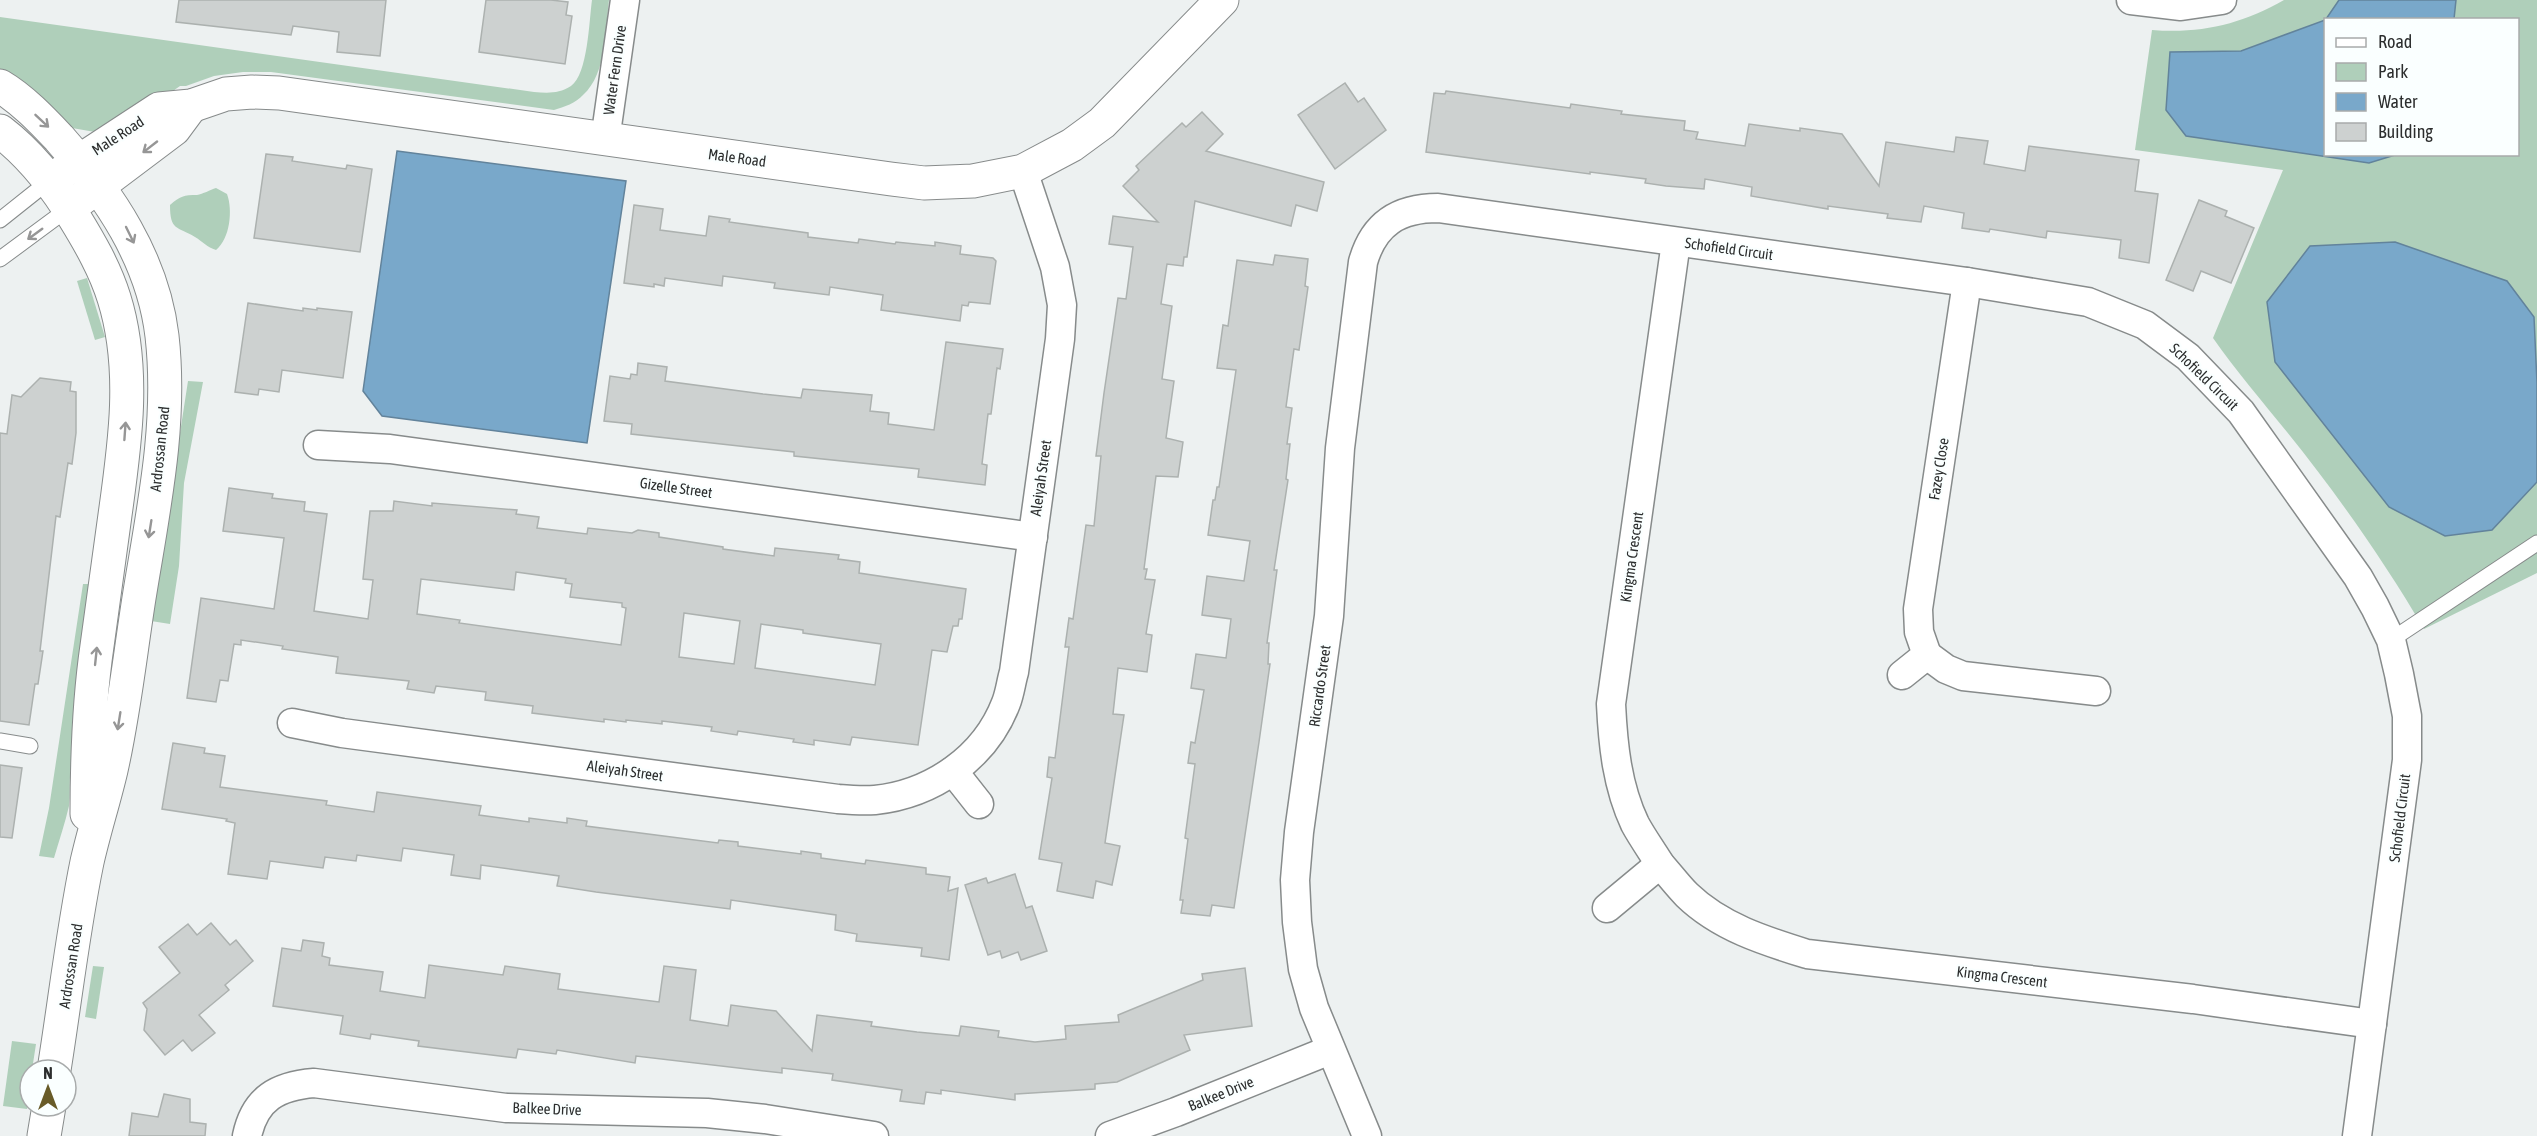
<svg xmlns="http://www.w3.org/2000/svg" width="2537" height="1136" font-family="'Asap Condensed',sans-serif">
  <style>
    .green { fill: #afcfba; fill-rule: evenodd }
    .water { fill: #79a8ca; stroke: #62839b; stroke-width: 1.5 }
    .building { fill: #cdd1d0; stroke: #acb1af; stroke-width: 1.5; fill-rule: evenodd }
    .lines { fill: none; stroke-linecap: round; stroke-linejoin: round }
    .lane-casing { stroke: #878b8b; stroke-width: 17 }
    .street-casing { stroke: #878b8b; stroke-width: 31 }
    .secondary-casing { stroke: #878b8b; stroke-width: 35 }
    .lane { stroke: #fff; stroke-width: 15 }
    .street { stroke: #fff; stroke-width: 28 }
    .secondary { stroke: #fff; stroke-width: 33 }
    .oneway { stroke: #969696 }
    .labels { text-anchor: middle; stroke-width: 4.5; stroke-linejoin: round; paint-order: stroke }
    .street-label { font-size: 15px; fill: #2c2e2e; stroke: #faffff }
  </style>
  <rect width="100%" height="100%" fill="#edf1f1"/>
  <!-- green -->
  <g class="green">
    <path d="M592 0H609C605 30 607 73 583 95 576 103 564 107 554 110L271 72H243L214 76 186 86H180L170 93 95 132 72 128 0 70V17L534 92C547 93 559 94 571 86 588 74 589 21 592 0Z"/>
    <path d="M2284 0H2537V573L2424 629C2384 561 2337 494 2287 432 2262 401 2236 371 2213 338L2283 170 2135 150 2152 30C2201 34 2242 24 2284 0ZM2326 20H2518V154H2326Z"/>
    <path d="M216 188 227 194C233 210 230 239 216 250 207 247 203 242 195 237 177 226 170 231 170 205 180 196 184 195 197 195 203 194 210 190 216 188Z"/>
    <polygon points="87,278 105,337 95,340 77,281"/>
    <polygon points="188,381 203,382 184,483 179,566 170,624 151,621"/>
    <path d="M83 584H89L73 762C68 772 71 793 69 806 65 823 59 841 54 858L39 856 49 808Z"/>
    <polygon points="93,966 104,967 96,1019 85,1017"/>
    <polygon points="12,1041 36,1044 32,1070 30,1070 27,1109 3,1106"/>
  </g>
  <!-- water -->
  <g class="water">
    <polygon points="2339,0 2456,0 2454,19 2326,19"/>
    <polygon points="2325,20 2326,154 2395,155 2369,163 2186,136 2166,110 2170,52 2241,51"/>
    <polygon points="397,151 626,181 587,443 382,416 363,391"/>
    <polygon points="2395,242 2507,281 2534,317 2537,383 2537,482 2492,530 2445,536 2389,507 2275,362 2267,302 2310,246"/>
  </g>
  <!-- building -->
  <g class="building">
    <polygon points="179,0 386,0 380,56 337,52 339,32 293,26 291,35 176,22"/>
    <polygon points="486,0 551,0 568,2 566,15 572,16 565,64 479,52"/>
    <polygon points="1345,83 1358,102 1364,98 1386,130 1335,169 1298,115"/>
    <polygon points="1446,91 1570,108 1571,104 1622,111 1621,114 1685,121 1684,130 1698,132 1696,139 1745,146 1749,124 1800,131 1800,128 1842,134 1879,186 1886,142 1954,152 1956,137 1988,141 1984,164 2025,171 2029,146 2139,160 2135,191 2158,194 2149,263 2119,258 2121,240 2047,231 2046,238 1990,229 1989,232 1962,228 1964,213 1924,206 1921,222 1887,218 1888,214 1828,206 1828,209 1751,196 1752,187 1705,179 1704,189 1666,186 1645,183 1646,179 1590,172 1590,174 1426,152 1434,93 1445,94"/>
    <polygon points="1202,112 1223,134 1206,151 1324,182 1317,211 1296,205 1291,226 1195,201 1187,257 1184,257 1183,266 1167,264 1161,304 1172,306 1162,379 1174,381 1166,438 1183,442 1178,477 1156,476 1144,569 1147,569 1145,579 1155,580 1146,634 1152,635 1147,672 1118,668 1113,714 1124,715 1105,843 1120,846 1112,885 1096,881 1093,898 1057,891 1062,863 1039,859 1052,778 1047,777 1049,757 1055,758 1069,647 1065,647 1069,618 1073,619 1086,525 1094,526 1101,456 1096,456 1104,393 1118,298 1126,299 1133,247 1109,244 1113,216 1158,222 1123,186 1139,170 1136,166 1182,123 1186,127"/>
    <polygon points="266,154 293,157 292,161 346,169 347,165 372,169 360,252 254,238"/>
    <polygon points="2199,200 2227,211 2225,216 2254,228 2231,283 2201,271 2193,291 2166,280"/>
    <polygon points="634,205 663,209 660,230 706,236 709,216 730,219 729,222 808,233 808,237 858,243 859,239 895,244 896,242 935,246 935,242 961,246 960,254 993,258 996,261 990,304 969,302 968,306 962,305 960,321 881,310 883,295 830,287 829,295 774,288 775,283 723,276 722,286 665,278 664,286 654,284 654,287 624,283"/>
    <polygon points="1275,255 1308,259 1305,286 1308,287 1299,350 1294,349 1286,407 1292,408 1287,444 1290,444 1286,479 1288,480 1274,570 1277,570 1267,643 1269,643 1268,664 1270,664 1259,742 1234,908 1212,905 1210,916 1181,913 1183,900 1180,900 1188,839 1185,838 1195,764 1188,763 1191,742 1195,743 1204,690 1191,688 1196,654 1226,658 1231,619 1202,615 1207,576 1244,581 1250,541 1208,535 1213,500 1215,500 1217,487 1219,487 1236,370 1217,368 1223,325 1228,326 1237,260 1273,265"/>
    <polygon points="248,303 303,311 303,308 317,310 317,308 352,312 343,378 282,370 279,392 259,389 258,395 235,392"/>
    <polygon points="946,342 1003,349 1000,369 997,368 991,414 988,414 982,464 987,465 985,485 918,477 919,469 794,456 794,452 631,434 632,424 604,421 610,376 630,379 631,374 637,375 638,363 667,367 665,381 763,394 801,398 803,389 872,395 870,411 889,413 888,424 934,430"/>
    <polygon points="40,378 71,382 70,391 76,392 76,433 72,464 68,463 60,517 56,516 40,651 43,651 38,684 35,684 29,725 0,721 0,433 7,434 12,395 21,397"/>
    <path d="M229 488 273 494 272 498 305 502 304 511 327 514 314 611 368 619 373 580 363 579 370 511H393L394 501 432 506V503L517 510 516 514 539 517 537 528 587 534 588 528 632 533 638 530 659 533V537L723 547V549L774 556 775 548 839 555 838 559 860 562 859 573 966 589 962 619H959L958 626H953L947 652 932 650 918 745 852 737 850 745 814 740V745L793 742 794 739 738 731 737 735 711 731 712 727 662 721V724L626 720V722L604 719V722L532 713 533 706 485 700 486 692 436 686 434 693 407 689 409 681 336 673 338 657 282 649 283 646 241 640V645L234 644 228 681 220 680 216 702 187 698 201 598 274 609 284 538 223 531ZM516 572 566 579 565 583 572 584 570 597 622 603V607L626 608 621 645 459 623 460 620 417 614 421 579 514 590ZM684 613 740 621 734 664 679 657ZM761 624 803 630V633L881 644 875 685 755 668Z"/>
    <polygon points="173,743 205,748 204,753 225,756 220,787 327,801 326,805 374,812 377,792 481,806 479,815 529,822 529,818 567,823 567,818 587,821 586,826 718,843 719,840 738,842 738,846 801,854 801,851 821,854 821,858 865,864 866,860 926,868 926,874 950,877 948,891 958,888 949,960 921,956 922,948 856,941 857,934 835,930 836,915 731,900 730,909 596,892 557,886 559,876 481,865 480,879 451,875 454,855 403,848 401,861 357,855 356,861 325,857 323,868 270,861 267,879 228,874 235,823 226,821 227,819 162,809"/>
    <polygon points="0,765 22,768 12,838 0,837"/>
    <polygon points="1015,874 1026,908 1032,906 1047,951 1021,960 1018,952 1002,958 1000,951 988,955 965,885 986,878 988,883"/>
    <polygon points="211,923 230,945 236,940 253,961 225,985 229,990 199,1015 215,1033 192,1051 183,1040 165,1055 144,1030 147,1009 143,1003 180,973 159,947 188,924 197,935"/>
    <polygon points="303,940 324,943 322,956 330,958 329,965 383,972 380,991 425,998 429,965 503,975 505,966 560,974 558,989 659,1002 664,966 696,970 690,1020 728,1026 731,1005 776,1011 812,1051 817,1015 872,1022 871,1026 917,1032 959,1036 961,1026 999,1031 998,1037 1035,1042 1066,1039 1065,1026 1119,1022 1118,1015 1203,980 1202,974 1245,968 1252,1026 1184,1035 1190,1050 1117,1082 1095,1084 1095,1089 1015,1094 1015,1100 941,1090 941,1094 926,1092 924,1104 900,1101 902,1090 832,1080 833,1074 782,1068 782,1073 636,1056 635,1063 557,1050 556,1054 518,1049 516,1058 418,1046 419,1041 371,1034 370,1039 340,1034 343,1016 273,1006 282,948 301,951"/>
    <polygon points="164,1094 190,1099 190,1122 206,1124 205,1136 129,1136 132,1113 158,1117"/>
  </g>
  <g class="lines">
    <defs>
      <g id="lane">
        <polyline points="0,220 49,181"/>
        <polyline points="0,259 69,208"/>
        <polyline points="2391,640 2537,543"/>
        <polyline points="0,741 30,746"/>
      </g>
      <g id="street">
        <polyline points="2131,0 2181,6 2222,0"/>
        <polyline points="605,140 625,0"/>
        <polyline points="318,445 390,449 1033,537"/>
        <polyline points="1927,655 1946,669 1963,676 2096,691"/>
        <polyline points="1902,675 1927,655 1919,632 1918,609 1967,282"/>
        <path d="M292 723 342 733 838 799C850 800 863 801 875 800 932 794 985 758 1006 703 1010 693 1011 682 1014 672L1060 339 1062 305 1055 267 1023 171"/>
        <polyline points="953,771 979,804"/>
        <path d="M1660 864C1652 851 1642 837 1635 824 1617 786 1613 745 1611 704L1676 242"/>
        <path d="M1607 908 1660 864C1669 874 1678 886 1687 895 1720 927 1765 941 1807 954L2193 999 2372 1024"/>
        <path d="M247 1136C255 1098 278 1086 314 1083L506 1108 707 1113 765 1119 874 1136"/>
        <polyline points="1110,1136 1176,1112 1330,1050"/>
        <path d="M1367 1136 1314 1008 1303 969 1297 922 1295 880 1299 832 1329 616 1340 448 1363 262C1374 223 1399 208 1438 208L1967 282 2088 302 2145 325 2188 357 2241 412 2358 577 2375 607 2391 640 2399 674 2407 716V760L2357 1136"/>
      </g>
      <g id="secondary">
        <path d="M0 86C22 99 42 120 59 138 109 195 153 259 162 336 172 424 153 511 139 598 130 655 124 713 111 770 104 800 94 831 87 862 73 930 65 1001 54 1070"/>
        <path d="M0 131C30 154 54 184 74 217 90 243 105 269 114 298 136 368 125 444 115 515 109 559 103 602 97 646 89 701 87 758 87 814"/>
        <polyline points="49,181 159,109 191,106 226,94 252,92 279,93 891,179 924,183 973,181 1023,171 1072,145 1102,123 1222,0"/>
        <polyline points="81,199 174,129 191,106"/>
        <polyline points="44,1136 49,1106"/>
      </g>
    </defs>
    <!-- lane casing -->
    <use href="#lane" class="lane-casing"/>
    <!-- street casing -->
    <use href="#street" class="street-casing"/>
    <!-- secondary casing -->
    <use href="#secondary" class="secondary-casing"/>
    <!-- lane -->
    <use href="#lane" class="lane"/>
    <!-- street -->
    <use href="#street" class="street"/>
    <!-- secondary -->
    <use href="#secondary" class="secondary"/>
  </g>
  <!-- one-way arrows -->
  <defs><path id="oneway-shaft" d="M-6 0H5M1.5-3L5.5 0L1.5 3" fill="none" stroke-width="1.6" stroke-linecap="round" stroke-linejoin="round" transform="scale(1.5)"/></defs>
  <g class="oneway">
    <use href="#oneway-shaft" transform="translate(42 121) rotate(43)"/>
    <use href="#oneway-shaft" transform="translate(150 147) rotate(142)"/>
    <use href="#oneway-shaft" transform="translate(35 234) rotate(144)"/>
    <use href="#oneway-shaft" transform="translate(130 235) rotate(64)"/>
    <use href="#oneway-shaft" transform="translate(125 431) rotate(-86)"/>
    <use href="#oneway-shaft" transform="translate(150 529) rotate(99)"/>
    <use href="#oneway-shaft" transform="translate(96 656) rotate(-84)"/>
    <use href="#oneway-shaft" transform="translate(119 721) rotate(99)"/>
  </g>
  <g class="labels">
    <!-- street labels -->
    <g class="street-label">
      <text transform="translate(615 70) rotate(-82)" y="5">Water Fern Drive</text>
      <text transform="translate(118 136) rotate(-33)" y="5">Male Road</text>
      <text transform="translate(737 158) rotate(8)" y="5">Male Road</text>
      <text transform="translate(1729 249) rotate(8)" y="5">Schofield Circuit</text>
      <text transform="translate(2204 377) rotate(44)" y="5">Schofield Circuit</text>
      <text transform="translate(160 449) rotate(-84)" y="5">Ardrossan Road</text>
      <text transform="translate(1939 469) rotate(-81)" y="5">Fazey Close</text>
      <text transform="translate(1041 478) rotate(-82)" y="5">Aleiyah Street</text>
      <text transform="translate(676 488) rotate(8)" y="5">Gizelle Street</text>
      <text transform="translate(1632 557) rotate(-82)" y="5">Kingma Crescent</text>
      <text transform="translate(1320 686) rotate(-82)" y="5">Riccardo Street</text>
      <text transform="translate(625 771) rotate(8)" y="5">Aleiyah Street</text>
      <text transform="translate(2400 818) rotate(-83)" y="5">Schofield Circuit</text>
      <text transform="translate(71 966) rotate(-81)" y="5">Ardrossan Road</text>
      <text transform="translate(2002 977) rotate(7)" y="5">Kingma Crescent</text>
      <text transform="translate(1221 1094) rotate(-22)" y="5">Balkee Drive</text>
      <text transform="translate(547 1109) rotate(2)" y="5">Balkee Drive</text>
    </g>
  </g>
  <!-- legend -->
  <rect x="2324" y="18" width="195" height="138" fill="#faffff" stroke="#a8abab" stroke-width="1.5"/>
  <rect x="2336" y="38" width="30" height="9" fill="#ffffff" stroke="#a8abab" stroke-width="1.5"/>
  <text x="2378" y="48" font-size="18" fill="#2c2e2e">Road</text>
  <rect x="2336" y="63" width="30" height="18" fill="#afcfba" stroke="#a8abab" stroke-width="1.5"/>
  <text x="2378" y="78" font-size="18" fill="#2c2e2e">Park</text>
  <rect x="2336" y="93" width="30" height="18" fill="#79a8ca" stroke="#a8abab" stroke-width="1.5"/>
  <text x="2378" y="108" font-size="18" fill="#2c2e2e">Water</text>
  <rect x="2336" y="123" width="30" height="18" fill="#cdd1d0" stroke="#a8abab" stroke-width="1.5"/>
  <text x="2378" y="138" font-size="18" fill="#2c2e2e">Building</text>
  <!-- north arrow -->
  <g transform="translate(48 1088)"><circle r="28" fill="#faffff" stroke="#a8abab" stroke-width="1.5"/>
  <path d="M0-4.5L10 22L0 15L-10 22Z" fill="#685b28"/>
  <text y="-9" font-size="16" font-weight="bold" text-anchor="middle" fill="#2c2e2e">N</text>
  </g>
</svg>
